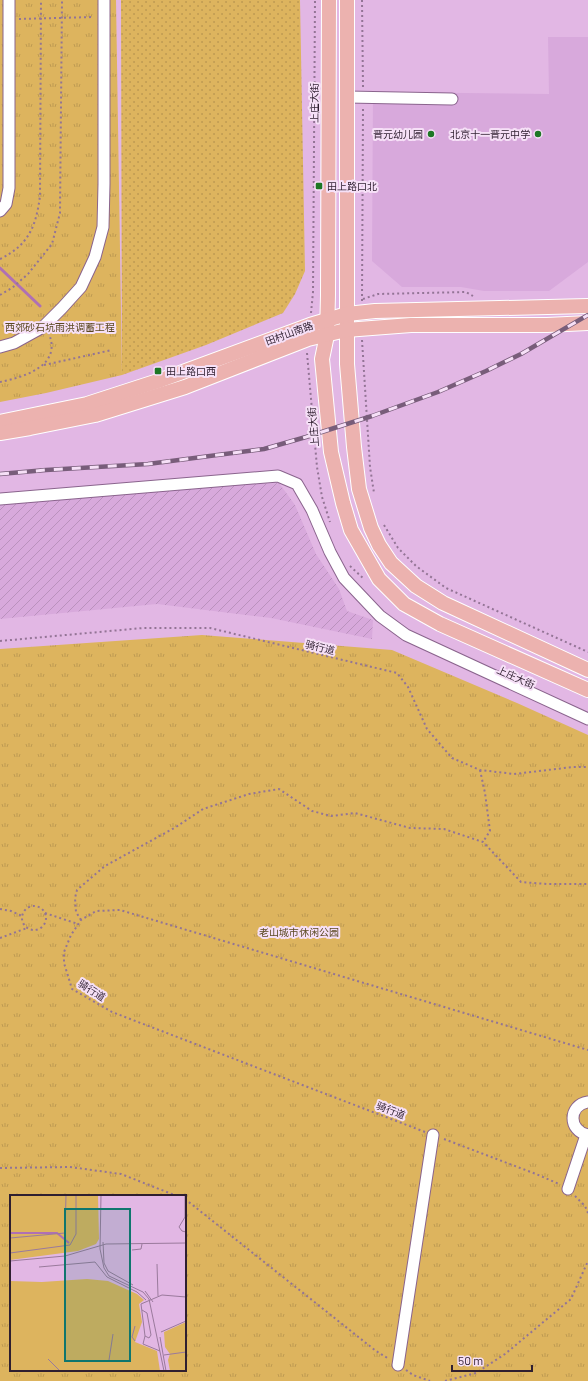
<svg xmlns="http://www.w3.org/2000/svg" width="588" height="1381" font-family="Barlow,'Noto Sans SC',sans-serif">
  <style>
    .built { fill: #d8a9dc }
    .industrial { fill: url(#industrial-furrows) }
    .grass { fill: url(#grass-dots) }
    .park { fill: url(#park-tufts); fill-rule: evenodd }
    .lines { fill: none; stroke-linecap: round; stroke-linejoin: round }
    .stream { stroke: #af70b4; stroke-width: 3 }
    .minor-casing { stroke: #8a648d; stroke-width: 13 }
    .major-casing { stroke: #fff; stroke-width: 16 }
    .path { stroke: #937495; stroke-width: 2; stroke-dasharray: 2 3; stroke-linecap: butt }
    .minor { stroke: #fff; stroke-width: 11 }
    .major { stroke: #ecb2af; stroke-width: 14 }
    .rail-casing { stroke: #785d7a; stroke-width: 4.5 }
    .rail { stroke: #f6e0f7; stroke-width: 3; stroke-dasharray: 9; stroke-linecap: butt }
    .poi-dot { fill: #1d7725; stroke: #f6e0f7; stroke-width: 1.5 }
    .labels { text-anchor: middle; stroke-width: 4; stroke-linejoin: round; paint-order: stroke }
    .street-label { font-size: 10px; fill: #2f1f30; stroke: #f6e0f7 }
    .poi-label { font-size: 10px; fill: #2f1f30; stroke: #f6e0f7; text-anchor: end }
    .park-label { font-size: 10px; fill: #5a4821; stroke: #f6e0f7 }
    .inset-river { fill: none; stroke: #af70b4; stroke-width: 2 }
    .inset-road { fill: none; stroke: #9a7a9c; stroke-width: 1 }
    .view { fill: #0f766e; fill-opacity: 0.15; stroke: #0f766e; stroke-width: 2 }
    .inset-edge { fill: none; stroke: #2f1f30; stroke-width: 2 }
  </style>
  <defs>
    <pattern id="industrial-furrows" width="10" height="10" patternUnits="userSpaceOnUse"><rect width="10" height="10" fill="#d8a9dc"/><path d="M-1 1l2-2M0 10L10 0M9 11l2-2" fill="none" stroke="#ba91bd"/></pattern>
    <pattern id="grass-dots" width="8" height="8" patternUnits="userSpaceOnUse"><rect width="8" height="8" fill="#ddb45e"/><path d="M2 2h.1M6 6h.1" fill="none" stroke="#be9a52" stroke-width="1.8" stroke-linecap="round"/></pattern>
    <pattern id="park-tufts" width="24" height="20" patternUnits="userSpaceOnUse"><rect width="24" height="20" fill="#ddb45e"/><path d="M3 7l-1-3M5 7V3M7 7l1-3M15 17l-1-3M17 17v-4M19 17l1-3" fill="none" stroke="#be9a52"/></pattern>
  </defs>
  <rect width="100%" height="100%" fill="#e2b7e4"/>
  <!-- built -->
  <polygon class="built" points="548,37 588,37 588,262 549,291 484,291 461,287 402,287 372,261 373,92 549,94"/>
  <!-- industrial -->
  <polygon class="industrial" points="279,483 295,505 316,554 339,589 347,611 373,620 372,639 271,618 157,604 0,619 0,503 198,486"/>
  <!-- grass -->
  <polygon class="grass" points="121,0 300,0 305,271 295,294 283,313 206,345 122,375"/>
  <!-- park -->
  <g class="park">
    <polygon points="0,0 116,0 122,375 46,393 0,402"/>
    <path d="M202 635 392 650 517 703 588 735V1381H0V649ZM11 1196H185V1370H11Z"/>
  </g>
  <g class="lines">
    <!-- stream -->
    <polyline class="stream" points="0,268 40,306"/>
    <defs>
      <g id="minor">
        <polyline points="347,97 452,99"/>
        <polyline points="0,211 6,204 9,188 9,0"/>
        <polyline points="0,347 14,343 43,327 62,308 81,287 95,257 103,227 104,184 104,0"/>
        <polyline points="0,499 278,476 297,484 312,510 330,552 344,578 380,616 406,635 588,719"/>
        <path d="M588 1102C568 1105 568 1131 588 1135"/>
        <polyline points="568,1189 586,1135"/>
        <polyline points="398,1365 433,1135"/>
      </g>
      <g id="major">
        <polyline points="329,0 328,295 327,335 322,359 331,452 343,503 351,530 379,579 404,604 440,624 588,690"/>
        <polyline points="347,0 347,364 354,447 359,489 371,528 379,545 391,563 416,586 443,603 588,670"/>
        <polyline points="0,422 87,404 161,380 310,325 347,314 375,311 588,306"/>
        <polyline points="0,433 30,428 95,415 185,387 308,339 346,330 411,325 547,325 588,323"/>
      </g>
    </defs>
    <!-- minor casing -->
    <use href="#minor" class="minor-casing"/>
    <!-- major casing -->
    <use href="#major" class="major-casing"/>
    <!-- path -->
    <g class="path">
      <polyline points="362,0 363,87"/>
      <polyline points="19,19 94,17"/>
      <path d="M0 259C29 245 36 226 40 196L41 0"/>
      <polyline points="0,295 12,288 28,274 52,244 60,213 62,0"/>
      <polyline points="363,299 378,294 466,292 473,296"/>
      <polyline points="362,301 363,108"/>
      <polyline points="311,313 313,292 315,0"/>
      <polyline points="362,340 370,467 374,493"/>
      <polyline points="307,353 317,467 322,497 330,522"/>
      <polyline points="44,365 112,350"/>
      <path d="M0 382C24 377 62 366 49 334"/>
      <polyline points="384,525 398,548 416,566 446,588 588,652"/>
      <polyline points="350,566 364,579"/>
      <polyline points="0,641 143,628 210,628 397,673 408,687 427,729 452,758 480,770 514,774 573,767 588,767"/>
      <polyline points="480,770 485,793 490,831 483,842"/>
      <circle cx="34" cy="918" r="12"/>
      <polyline points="0,909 11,911 22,916"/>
      <polyline points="45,913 78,924"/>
      <polyline points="81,920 76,912 75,898 77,890 105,866 176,827 203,809 249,794 279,789 312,811 331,816 355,813 410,828 444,829 483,842 521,882 547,884 588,884"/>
      <polyline points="0,938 27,928"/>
      <polyline points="425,1132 112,1012 72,989 64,963 64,952 71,935 81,920 96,911 120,910 588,1050"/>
      <polyline points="444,1139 536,1174 559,1184"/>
      <polyline points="0,1168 70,1167 121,1174 177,1196"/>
      <polyline points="575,1196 585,1206 588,1213"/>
      <polyline points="185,1199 376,1351 389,1359"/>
      <polyline points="406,1370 413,1375 430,1381"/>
      <polyline points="445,1381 476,1373 505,1354 571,1299 588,1261"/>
    </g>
    <!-- minor -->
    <use href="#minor" class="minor"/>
    <!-- major -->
    <use href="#major" class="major"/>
    <defs>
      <polyline id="rail" points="0,474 46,470 148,464 264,449 306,437 372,416 438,392 486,371 521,354 588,315"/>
    </defs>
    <!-- rail casing -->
    <use href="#rail" class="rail-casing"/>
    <!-- rail -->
    <use href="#rail" class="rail"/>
  </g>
  <!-- markers -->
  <g class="poi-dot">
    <circle cx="431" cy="134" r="4"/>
    <circle cx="538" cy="134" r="4"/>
    <rect x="315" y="182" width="8" height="8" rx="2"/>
    <rect x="154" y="367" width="8" height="8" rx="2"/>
  </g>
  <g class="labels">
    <!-- street labels -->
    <g class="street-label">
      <text transform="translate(314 103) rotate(-90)" y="4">上庄大街</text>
      <text transform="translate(289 333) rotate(-20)" y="4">田村山南路</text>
      <text transform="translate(313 427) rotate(-95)" y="4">上庄大街</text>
      <text transform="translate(320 647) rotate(14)" y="4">骑行道</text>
      <text transform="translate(516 677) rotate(24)" y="4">上庄大街</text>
      <text transform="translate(92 990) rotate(33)" y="4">骑行道</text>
      <text transform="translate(391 1110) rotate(21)" y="4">骑行道</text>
    </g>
    <!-- poi labels -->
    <g class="poi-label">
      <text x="423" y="138">晋元幼儿园</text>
      <text x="530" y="138">北京十一晋元中学</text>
      <text x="327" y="190" text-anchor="start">田上路口北</text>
      <text x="166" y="375" text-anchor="start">田上路口西</text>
    </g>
    <!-- park labels -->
    <g class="park-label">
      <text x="60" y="331">西郊砂石坑雨洪调蓄工程</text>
      <text x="299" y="936">老山城市休闲公园</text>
    </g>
  </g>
  <!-- overview -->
  <g transform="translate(10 1195)">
    <rect width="176" height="176" fill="#e2b7e4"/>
    <path d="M68 0H88L89 44 86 49 68 56Z" fill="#ddb45e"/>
    <path d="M176 127V176H160L158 165 160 159 155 152 154 137Z" fill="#ddb45e"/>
    <path d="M0 0H68V56L0 65ZM77 84 98 86 127 99 134 105 129 109 132 127 125 147 147 156 150 176H0V86L32 87Z" fill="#ddb45e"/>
    <path class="inset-river" d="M0 38H47L59 48"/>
    <path class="inset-road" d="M91 0 90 54 94 73 99 81 133 97 139 104 154 176M175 1V22L169 32 172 36 176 37M0 43 55 38 56 0M93 47 94 68 98 76 123 90M122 55 131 54 132 49M0 58 60 50 66 39V0M0 66 55 61 96 49 176 48M147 69 148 101M29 72 85 67 97 82 127 97 136 105M135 96 143 107M132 115 137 118 141 140 139 143 135 141M151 137 176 126M150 142 156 176M125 146 122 142 125 131M150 156 133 149 135 141 131 109 152 100 176 102M154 160 176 157M38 164 50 176M99 165 103 139"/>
    <path class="view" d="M55 14H120V166H55Z"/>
    <rect width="176" height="176" class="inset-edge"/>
  </g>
  <!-- scale -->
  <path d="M452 1365v6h80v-6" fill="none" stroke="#2f1f30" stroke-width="2"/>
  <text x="458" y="1365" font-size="12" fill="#2f1f30" stroke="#f6e0f7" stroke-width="3" paint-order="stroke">50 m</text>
</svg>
